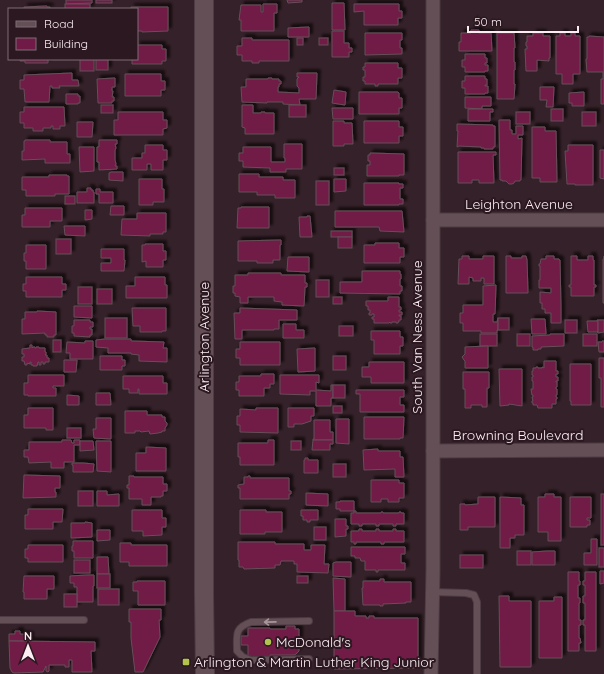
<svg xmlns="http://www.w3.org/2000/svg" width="604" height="674" font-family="Quicksand,sans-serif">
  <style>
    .building { fill: #701a47; stroke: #664f58; filter: url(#shadow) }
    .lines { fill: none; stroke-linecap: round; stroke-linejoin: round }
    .lane-casing { stroke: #4d3c43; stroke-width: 8 }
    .street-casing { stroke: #4d3c43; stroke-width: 15 }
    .secondary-casing { stroke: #4d3c43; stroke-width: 20 }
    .lane { stroke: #654f57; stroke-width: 6 }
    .street { stroke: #654f57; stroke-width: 13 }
    .secondary { stroke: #654f57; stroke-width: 18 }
    .oneway { stroke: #a8969d }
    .poi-dot { fill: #b2c34b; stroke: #2b1820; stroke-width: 1.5 }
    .labels { text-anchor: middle; stroke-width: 4; stroke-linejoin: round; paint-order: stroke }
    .street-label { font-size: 14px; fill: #fbedf2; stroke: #2b1820 }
    .poi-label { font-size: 14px; fill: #fbedf2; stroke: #2b1820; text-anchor: start }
  </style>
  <defs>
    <filter id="shadow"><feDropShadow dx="3.5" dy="-3.5" stdDeviation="1" flood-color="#0009"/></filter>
  </defs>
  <rect width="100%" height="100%" fill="#352129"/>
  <!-- building -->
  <g class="building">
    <polygon points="66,0 92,0 92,3 66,4"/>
    <rect x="96" y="0" width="16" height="3"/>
    <polygon points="287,0 302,0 302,2 288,3"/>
    <polygon points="332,3 344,3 345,30 332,30"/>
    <rect x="65" y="4" width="25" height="5"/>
    <polygon points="263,4 277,4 277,13 274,13 274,31 241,31 241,20 239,20 241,5 261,5 261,12 263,12"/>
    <polygon points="354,4 399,4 399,11 402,11 402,18 398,18 398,25 364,25 364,11 354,12"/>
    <polygon points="47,6 47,7 50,7 50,9 24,9 24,7"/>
    <polygon points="131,7 168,7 168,31 142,32 142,31 137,31 137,9 131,9"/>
    <polygon points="309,27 309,37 288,37 288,28"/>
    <polygon points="471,30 479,30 479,33 491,33 492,51 459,51 459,42 461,42 461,33 471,33"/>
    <polygon points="332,31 344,31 344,43 349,43 349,48 352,48 352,52 349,52 349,57 332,57"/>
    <polygon points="365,33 402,33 402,40 400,40 400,48 402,48 402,54 365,55"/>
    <polygon points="497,33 514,33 515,48 514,48 514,62 515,62 515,70 514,70 514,84 515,84 514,99 497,99"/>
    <polygon points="533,33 543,33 543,36 550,36 550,58 549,58 549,61 537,60 537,71 526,71 525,49 527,49 527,46 526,46 526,42 527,42 527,36 533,36"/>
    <polygon points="560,33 565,33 565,36 571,36 571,33 575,33 575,36 580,36 580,74 573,74 573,84 562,84 562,74 556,74 556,36 560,36"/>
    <polygon points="589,36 604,37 604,104 601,104 601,79 603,79 603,72 587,72 586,59 587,59 587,37 589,37"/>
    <polygon points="242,38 252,38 252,40 289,40 289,61 259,61 259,63 252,63 252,61 242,61 242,55 237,55 237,46 242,46"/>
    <rect x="297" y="38" width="6" height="7"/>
    <rect x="319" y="38" width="9" height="7"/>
    <polygon points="137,45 162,45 162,49 166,49 166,61 162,61 162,64 132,64 132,59 131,59 137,59"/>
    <polygon points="465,54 485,54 485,58 487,58 487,63 485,63 485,65 488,65 488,71 485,71 485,72 465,72 465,67 462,67 462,60 465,60"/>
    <polygon points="20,59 48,59 48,63 25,63 25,61 20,61"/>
    <rect x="80" y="59" width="14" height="12"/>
    <rect x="96" y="59" width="12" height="11"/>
    <polygon points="365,63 398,63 398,68 402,68 402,78 398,78 398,84 378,84 378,86 375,86 375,84 365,84 365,81 363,81 363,77 365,77 365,70 363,70 363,67 365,67"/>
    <polygon points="72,73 72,80 78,80 79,86 59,86 60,88 52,88 52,86 50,86 49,102 25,102 24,89 20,89 20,80 24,80 24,75"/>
    <polygon points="297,73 317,73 316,99 299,99 300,105 283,104 283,102 267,102 267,103 242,102 241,87 246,87 246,79 268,79 268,78 272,78 272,79 279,79 279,81 281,81 281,84 279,84 279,87 278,87 278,92 299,93 299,88 297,86 297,79 299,77 297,77"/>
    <polygon points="125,74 161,74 161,81 165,81 165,90 161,90 161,96 125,96"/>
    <polygon points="465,76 485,76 485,79 487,79 487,85 485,85 485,86 488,86 488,93 485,93 485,94 465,94 465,88 462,88 462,81 465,81"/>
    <polygon points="115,78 115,87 112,87 112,91 113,91 112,97 114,97 114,101 112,101 112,103 98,103 97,79"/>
    <polygon points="540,87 554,87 553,107 546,107 547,100 540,100"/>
    <polygon points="334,90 346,92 345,105 332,103"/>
    <polygon points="359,92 398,92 399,93 399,98 402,98 402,108 399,108 399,114 359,114"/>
    <polygon points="584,92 584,106 572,106 572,103 569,103 569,93"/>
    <polygon points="66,94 78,94 78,96 80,96 80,103 78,103 78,104 66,104"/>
    <polygon points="465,97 491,97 491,106 482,106 482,109 465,108"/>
    <rect x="101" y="105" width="12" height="8"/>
    <polygon points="242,105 253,105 253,113 261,113 261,112 265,112 265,113 274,113 274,134 245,134 245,128 242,127"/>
    <rect x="289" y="105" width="17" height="12"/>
    <polygon points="24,107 64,107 65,126 60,126 60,129 53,129 53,126 51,126 51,128 43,128 43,131 33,131 33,128 24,128 24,123 20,123 20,112 24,112"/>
    <polygon points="332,108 353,108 353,119 333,119"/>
    <polygon points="468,109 493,109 493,112 490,112 490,121 468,121"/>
    <rect x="551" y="109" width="12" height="12"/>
    <polygon points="118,112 163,112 163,120 167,120 167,128 163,129 163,135 114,135 114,120 118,120"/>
    <rect x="516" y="112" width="14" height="12"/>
    <rect x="582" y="112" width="14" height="14"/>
    <polygon points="499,120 510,120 510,130 512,130 512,134 516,134 516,126 523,126 523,135 518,135 518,139 522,138 521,180 520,180 520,181 515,181 514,183 512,184 509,184 506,181 502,181 502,180 500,180"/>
    <polygon points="333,121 344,121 344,123 352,123 353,144 344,144 344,146 333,146"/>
    <polygon points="364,121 399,121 399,127 403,127 403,136 399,136 399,143 364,143"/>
    <polygon points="77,122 93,122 92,137 77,137"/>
    <polygon points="457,124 493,125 493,126 495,126 495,147 493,147 493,149 484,149 484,148 481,148 481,147 459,146 457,147 458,131 457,131"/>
    <polygon points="532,127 545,127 545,131 556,131 557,182 540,182 540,178 532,178"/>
    <polygon points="25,140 50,140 50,142 67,142 67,154 70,154 70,163 45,163 45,159 22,160 22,151 24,151 24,141 25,141"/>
    <polygon points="99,140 117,140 117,144 115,144 116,148 115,150 115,160 116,164 115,166 117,166 117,169 99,170 99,162 97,162 97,147 99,147"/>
    <polygon points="284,144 302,144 302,169 286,169 286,172 270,172 270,168 243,167 243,161 239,161 239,153 243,153 243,147 271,147 271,162 285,162 285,158 284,158"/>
    <polygon points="145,145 163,145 163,150 167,150 167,160 163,160 163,170 151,170 151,164 147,164 147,170 132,170 132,158 142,158 142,153 145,153"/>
    <polygon points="568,145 593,145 593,185 575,185 575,184 567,184 565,151 568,151"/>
    <polygon points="79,147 94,147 94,171 80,172"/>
    <polygon points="600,150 604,150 604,179 600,178"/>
    <polygon points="458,152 496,152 496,155 493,155 494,183 479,183 479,180 472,180 472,183 458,183"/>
    <polygon points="370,153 404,154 404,175 399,175 399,176 367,176 367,165 370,165 370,161 368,161 368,155 370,155"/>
    <rect x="334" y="168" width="10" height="7"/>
    <polygon points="111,172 123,172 123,181 109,180 109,173"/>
    <polygon points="239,174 259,174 259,177 283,177 283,180 295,180 295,198 275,198 275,195 257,195 257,192 239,192"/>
    <polygon points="49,175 67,175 67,176 69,176 69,194 55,194 55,196 26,196 26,190 22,190 22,177 49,177"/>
    <polygon points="139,179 162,179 162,189 164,189 164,202 153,202 153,205 139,205"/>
    <polygon points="334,179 346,179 346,191 334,192"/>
    <rect x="316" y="181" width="13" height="24"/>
    <polygon points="364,183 399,183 399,184 403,184 403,188 400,188 400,199 403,199 403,204 399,204 399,205 364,205"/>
    <polygon points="87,188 91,188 91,190 93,190 93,192 94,192 94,203 77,203 77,192 87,192"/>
    <polygon points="96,189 100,189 100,192 113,192 113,203 99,203 99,194 96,194"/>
    <rect x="65" y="196" width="10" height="8"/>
    <polygon points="111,206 124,206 124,215 110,215"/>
    <polygon points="241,207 269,207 269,228 237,228 238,208 241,208"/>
    <polygon points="25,208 62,208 62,221 50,221 50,227 22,227 22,215 25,215"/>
    <polygon points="85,210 92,210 92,219 85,220"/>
    <polygon points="335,211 402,211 404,232 380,231 379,227 335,227"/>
    <polygon points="137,213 166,213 166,232 163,232 163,234 150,234 150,236 121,235 122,219 137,219"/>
    <polygon points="307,216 310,216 312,237 300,237 299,217 307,217"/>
    <polygon points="64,226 85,226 85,236 65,235"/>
    <rect x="331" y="231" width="21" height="6"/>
    <rect x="338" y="237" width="14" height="11"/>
    <rect x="56" y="239" width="15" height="15"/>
    <polygon points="281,240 281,245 280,245 280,260 273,260 273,263 257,263 257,261 238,261 238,241"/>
    <polygon points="375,243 399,243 399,248 404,248 404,257 400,257 400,263 364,263 364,245 375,245"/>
    <polygon points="145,244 163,244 163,251 166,251 166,260 163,260 163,267 146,267 146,261 142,262 142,245 145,245"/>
    <polygon points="26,245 46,245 46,269 26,269 26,261 24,261 24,253 26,253"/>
    <polygon points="101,249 124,249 124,260 125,260 124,271 101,271 101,263 111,263 111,258 101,258"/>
    <polygon points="462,256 469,256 469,259 483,259 483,256 494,256 494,284 484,284 484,278 481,278 481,281 473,281 473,278 469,277 469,284 458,284 459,259 462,259"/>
    <polygon points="506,256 511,256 511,258 522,258 522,256 526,256 527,260 528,293 506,293"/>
    <polygon points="546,256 554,256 554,259 559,259 559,260 560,260 561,308 561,323 551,323 551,313 545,313 545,309 542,309 542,303 540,303 540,292 551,293 551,288 539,288 539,280 540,280 540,266 539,266 539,264 540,264 541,259 546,259"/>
    <polygon points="571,256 577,256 577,260 588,260 588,256 593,256 593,260 594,260 594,285 596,285 596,287 594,287 594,296 571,296 571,287 569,287 569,285 571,285"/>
    <polygon points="604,256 604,303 603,303 603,259 604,259"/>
    <polygon points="288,257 309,257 309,272 287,271"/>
    <polygon points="362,271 400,271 400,274 401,274 401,279 400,279 400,286 402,286 402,291 400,291 400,294 340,293 340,282 362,282"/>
    <polygon points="248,273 281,273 281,275 305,275 305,283 307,283 307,287 305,287 304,306 282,305 282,302 274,301 274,297 248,297 248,303 240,303 240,297 235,296 235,293 233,293 233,286 235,286 235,275 248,275"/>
    <polygon points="26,277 62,277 62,284 66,284 66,290 62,290 62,297 26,297 26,291 23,291 23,284 26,284"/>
    <polygon points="135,277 165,277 165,285 167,285 167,298 126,298 126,286 135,286"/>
    <rect x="316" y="280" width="13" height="17"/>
    <polygon points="496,285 495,314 493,314 493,322 497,322 498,318 498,330 497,330 497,333 481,333 481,331 463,331 463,323 460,323 460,313 463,313 463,305 483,305 483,286"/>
    <rect x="78" y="287" width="14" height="17"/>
    <rect x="97" y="289" width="15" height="15"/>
    <rect x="333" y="297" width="9" height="7"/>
    <polygon points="388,297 399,297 399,307 401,307 401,310 399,310 399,312 402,312 402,315 399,315 399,316 401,316 401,320 399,320 399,322 398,322 398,323 396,323 396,322 392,322 392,323 390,323 390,322 389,323 374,323 374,319 372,319 372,317 374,317 374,314 372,314 372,315 369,315 369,313 370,313 370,310 368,310 368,306 366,306 366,301 388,301"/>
    <polygon points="74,306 92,306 92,318 74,317"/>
    <polygon points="132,308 166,308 166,331 162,331 162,332 140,332 140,326 133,326"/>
    <polygon points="240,308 297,310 297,320 279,320 279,329 274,329 274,330 242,330 242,339 235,339 234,313 240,313"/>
    <polygon points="37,311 56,312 56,335 54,335 54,337 47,337 47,335 45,335 45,333 22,334 22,319 25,319 25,312 37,312"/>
    <rect x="105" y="318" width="22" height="20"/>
    <rect x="498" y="318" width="11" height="12"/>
    <polygon points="531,319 545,319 546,334 532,334"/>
    <polygon points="74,320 90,320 90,322 93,322 93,327 90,327 90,329 92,329 92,335 90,335 90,337 74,336 74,333 72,333 72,326 74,326"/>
    <rect x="565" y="320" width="12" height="13"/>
    <polygon points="597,320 598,320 598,333 598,332 588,332 587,321 597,321"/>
    <polygon points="598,320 604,320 604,332 598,333"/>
    <polygon points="283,324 296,324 296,330 304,330 304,338 283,338"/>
    <rect x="339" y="326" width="14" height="10"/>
    <polygon points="371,331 400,331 400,337 403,337 403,346 400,346 400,354 374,354 374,340 371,340"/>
    <rect x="480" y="334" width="17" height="12"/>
    <rect x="517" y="334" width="13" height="12"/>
    <polygon points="550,334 564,334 564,346 541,347 541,349 538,349 538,350 533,350 533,347 532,347 532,336 550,335"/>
    <rect x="583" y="334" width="14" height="12"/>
    <polygon points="105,339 131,339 131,341 164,342 163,348 167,348 167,362 139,361 139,355 131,354 131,353 108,353 108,348 96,347 96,340"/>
    <rect x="53" y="340" width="8" height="12"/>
    <polygon points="85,341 93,341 93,359 70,359 70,353 66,353 67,342 85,343"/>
    <polygon points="602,341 604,341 604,352 599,352 598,342 602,342"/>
    <polygon points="240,342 280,342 280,365 240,365 240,358 236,358 236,349 240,349"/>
    <polygon points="30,345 32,345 32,348 33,347 35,347 35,348 36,348 36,347 39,347 39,348 45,348 45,352 46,352 46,354 45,355 47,355 47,358 49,358 49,362 45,362 45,364 43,364 43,362 41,362 41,365 39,365 39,362 38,362 37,366 33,366 33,365 31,365 31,362 30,362 30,364 27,363 27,365 25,365 24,361 22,361 22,357 24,357 24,354 22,354 22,349 30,348"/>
    <polygon points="488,346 488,368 465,368 465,361 464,360 462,357 465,354 465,347"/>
    <polygon points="315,348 315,371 298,372 297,349"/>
    <polygon points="100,356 122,356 122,360 125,360 125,366 122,366 122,370 100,370"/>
    <rect x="333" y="356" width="13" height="14"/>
    <polygon points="599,358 604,358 604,407 601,407 601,378 599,378"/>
    <polygon points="64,360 77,360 76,372 64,372"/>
    <polygon points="544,361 556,361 556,371 558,371 558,374 556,374 556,377 558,377 558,381 556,381 556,382 557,382 557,387 556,387 556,389 557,389 557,395 556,395 556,397 557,397 557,399 556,399 556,404 552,404 552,408 538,408 537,405 533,405 533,403 532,403 532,401 533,401 532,397 533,397 533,395 532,395 531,389 533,389 533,381 532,381 532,377 533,377 533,375 532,375 532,371 533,371 533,368 536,368 536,367 538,367 538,368 542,368 542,367 544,368"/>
    <polygon points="369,362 404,362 404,383 371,383 371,377 362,377 362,367 369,367"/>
    <polygon points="570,364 591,364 591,405 571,405 571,401 570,401"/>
    <polygon points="499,369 522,369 522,406 509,404 509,405 500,406"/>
    <polygon points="463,372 489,372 489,388 487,388 487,407 482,407 482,405 471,405 471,408 465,408 465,389 463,389"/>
    <polygon points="261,374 274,374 274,384 270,384 270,388 264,388 264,396 239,396 239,390 236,390 236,382 239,382 239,376 261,376"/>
    <polygon points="28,375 64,375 64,386 53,386 53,388 56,388 56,396 28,396 28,395 24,395 24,383 28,383"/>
    <polygon points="280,375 319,375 319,383 316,382 316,390 331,391 331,385 333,385 333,398 331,398 331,406 316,406 316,391 310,391 310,395 280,394"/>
    <polygon points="123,376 163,376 163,383 167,383 167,394 139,394 139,389 138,389 138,393 129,393 129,389 123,389"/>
    <rect x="333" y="385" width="12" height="13"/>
    <polygon points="356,390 404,390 404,397 400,397 400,405 404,405 404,412 360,412 360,394 356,394"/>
    <polygon points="96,393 110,393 111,405 96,405"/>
    <polygon points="67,395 79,396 79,405 67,405"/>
    <rect x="333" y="406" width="9" height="7"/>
    <polygon points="28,408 53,408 53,430 46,430 46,428 24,428 24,415 28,415"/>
    <polygon points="256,408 278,408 278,433 240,432 240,425 237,425 237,416 240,416 240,409 256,410"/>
    <polygon points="288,408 314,408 314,416 311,416 311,421 302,424 294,424 294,427 288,427"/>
    <polygon points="125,411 147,411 147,415 162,415 162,417 165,417 165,421 167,423 167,425 165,428 165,431 162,431 162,432 158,433 150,434 149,431 141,432 140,431 135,431 135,433 125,433"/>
    <polygon points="364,417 404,417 403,438 400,438 400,439 364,439"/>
    <polygon points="96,418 111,418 111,439 94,438 93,429 96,429"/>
    <polygon points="336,419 349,419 349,444 336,443"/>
    <polygon points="314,420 330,420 330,432 333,432 333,440 313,440 313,439 314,439"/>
    <rect x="67" y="428" width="14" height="10"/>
    <polygon points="62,440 71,440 72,443 74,443 74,440 80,440 80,445 74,445 74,462 64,462 64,468 51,468 51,462 29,463 28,457 24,457 24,450 29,450 29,442 62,442"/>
    <polygon points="268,440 274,440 274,465 240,465 240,457 238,457 238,443 268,443"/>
    <polygon points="313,440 333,440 333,444 330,444 330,450 312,450"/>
    <polygon points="80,441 93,441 94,450 80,451"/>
    <polygon points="96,441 111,441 111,472 97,471"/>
    <rect x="291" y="441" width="10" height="9"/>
    <polygon points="146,447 166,448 166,471 136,471 136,453 146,453"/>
    <polygon points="378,449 378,451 400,451 400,457 403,457 404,477 395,477 395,469 364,470 363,450"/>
    <polygon points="305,458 308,458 308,460 318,460 318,473 304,473 304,460 305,460"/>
    <polygon points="72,463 83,463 94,464 93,472 73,472 73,465 72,465"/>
    <rect x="333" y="464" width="13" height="13"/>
    <polygon points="24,475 60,476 60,488 55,488 55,492 56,492 56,497 23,498"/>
    <polygon points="129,476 134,476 134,477 163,477 163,484 167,484 167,491 163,491 163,496 161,496 161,497 151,497 151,505 142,505 142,499 129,499 129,488 127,488 127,485 129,485"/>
    <polygon points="248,476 250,476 250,478 289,478 289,491 291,491 291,494 289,494 289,499 240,499 240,488 238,488 238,485 244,484 244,477 248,477"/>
    <polygon points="371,480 399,480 399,483 404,483 404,498 399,498 399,502 388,502 388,499 381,499 381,502 371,502"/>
    <rect x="78" y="491" width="15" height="15"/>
    <polygon points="97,491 107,491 107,495 119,494 119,506 97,506"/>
    <polygon points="306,493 328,494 328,506 306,505"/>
    <polygon points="545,494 554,494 554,497 561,497 561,541 548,541 548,532 538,532 538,497 545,497"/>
    <rect x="601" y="494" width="3" height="51"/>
    <polygon points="478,497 495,497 495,527 468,527 468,530 460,530 460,504 465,504 465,505 478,504"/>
    <polygon points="500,497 521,498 521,505 524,505 524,535 515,535 515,538 510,538 510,548 500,548"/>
    <polygon points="570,497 591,497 591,518 587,518 587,520 590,520 590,525 587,525 587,527 570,527"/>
    <polygon points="340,501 354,501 354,511 340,511 340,509 336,509 336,502 340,502"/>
    <polygon points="28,509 63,509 62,522 53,522 53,529 25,529 25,515 28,515"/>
    <polygon points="132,510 162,510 162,518 166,518 166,527 162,527 162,535 143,536 143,531 132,531"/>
    <polygon points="240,510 266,510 266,512 282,512 282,532 265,532 265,534 240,534"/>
    <polygon points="301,510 318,510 318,520 310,520 310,522 307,522 307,520 303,520 303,516 301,516"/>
    <polygon points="354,511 356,511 356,513 381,513 381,512 383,512 383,513 399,513 399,512 401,512 401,513 404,513 404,524 396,524 396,526 393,526 393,524 379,524 379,526 376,526 376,524 362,524 362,526 359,526 359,524 351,524 351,513 354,513"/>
    <polygon points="335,519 346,519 346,526 348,526 348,529 346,529 346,536 335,537"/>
    <polygon points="85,522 92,523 92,537 71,538 71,523 85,523"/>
    <rect x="314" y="527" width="12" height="13"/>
    <polygon points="359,529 362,529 362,531 376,531 376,529 379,529 379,531 393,531 393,529 396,529 396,531 404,531 404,542 384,542 384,544 381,544 381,542 356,542 356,544 354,544 354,542 351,542 351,531 359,531"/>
    <polygon points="97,530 110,530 110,540 97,541"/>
    <polygon points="591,539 597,539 597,565 584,565 584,553 591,553"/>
    <polygon points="73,541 93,541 93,558 74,558 74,551 72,551 72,546 73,546"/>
    <polygon points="238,542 275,542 275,544 304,544 304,550 311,550 311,545 325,545 324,564 329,564 328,573 297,572 297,564 294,564 294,561 281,561 280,565 275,565 275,568 244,569 243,567 239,567 239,560 238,560"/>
    <polygon points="120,543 131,543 131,545 167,545 167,566 129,566 129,562 120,562"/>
    <polygon points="28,545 63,545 63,562 28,562 28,558 25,558 25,549 28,549"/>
    <polygon points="351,547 405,547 405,554 401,554 401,563 405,563 405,570 378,570 378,572 376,572 376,570 365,570 365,561 361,561 360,558 355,558 355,556 351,556"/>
    <rect x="599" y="548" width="5" height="19"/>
    <rect x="517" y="551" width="14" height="14"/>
    <polygon points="547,551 555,551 555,565 532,565 532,552"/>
    <rect x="460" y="555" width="23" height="13"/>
    <polygon points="97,557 108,557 109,574 97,574"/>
    <rect x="74" y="560" width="16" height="13"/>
    <polygon points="336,562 351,562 351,577 333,576 333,563"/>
    <polygon points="600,571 604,571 604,583 600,584"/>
    <polygon points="568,572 579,572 579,581 580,581 580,585 578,585 578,598 580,598 580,603 579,603 579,620 581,620 581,625 579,625 579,638 580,638 581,643 579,643 579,651 568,651"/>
    <polygon points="585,572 596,572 596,651 585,651 585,625 583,625 583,620 585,620 585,603 583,603 583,596 585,596 585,585 583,585 583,581 585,581"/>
    <rect x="97" y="574" width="13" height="14"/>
    <polygon points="87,575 94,575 94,586 93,586 93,602 77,602 77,587 74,587 74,583 70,583 70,576"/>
    <polygon points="24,576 54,576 54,589 47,589 47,599 24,599 24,592 23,592"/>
    <rect x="297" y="576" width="11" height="7"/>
    <polygon points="333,578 345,579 345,611 334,611"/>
    <polygon points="380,579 384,579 384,582 411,582 411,602 406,602 406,603 383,604 383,606 380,606 380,605 363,605 362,588 363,588 363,581 380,581"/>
    <polygon points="137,581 165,581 165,605 138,605 138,591 133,591 133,582 137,582"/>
    <rect x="98" y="589" width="21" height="16"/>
    <rect x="64" y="594" width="13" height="13"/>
    <polygon points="499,596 509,596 509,601 531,601 531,667 500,667"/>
    <polygon points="554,597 562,597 562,658 539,658 539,601 554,601"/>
    <polygon points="129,609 161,609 161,620 159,620 160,637 143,672 135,672 131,638 131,622 129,622"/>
    <polygon points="334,611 355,611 355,616 366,616 366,618 369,618 369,616 374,616 374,618 418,618 418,668 334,669"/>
    <polygon points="286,626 295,626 295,629 299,629 299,651 296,654 294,655 270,655 270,657 248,657 248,645 241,645 241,636 248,636 248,628 270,628 270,629 286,629"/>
    <polygon points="15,631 20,631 20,634 30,635 30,641 9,641 9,634 15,634"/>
    <polygon points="9,641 95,642 95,651 91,651 92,672 72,672 72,660 69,660 69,667 65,667 65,665 49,665 49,671 48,672 46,671 46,666 43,672 14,673 12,672 10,668"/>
  </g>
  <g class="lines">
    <defs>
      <g id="lane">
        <polyline points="432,592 466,593 474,595 477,602 477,674"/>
        <polyline points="0,620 84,620"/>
        <path d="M309 621 251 622C234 628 237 635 237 651L243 657 251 660 309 659"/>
      </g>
      <g id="street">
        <polyline points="433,220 604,220"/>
        <polyline points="433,451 604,450"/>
        <polyline points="431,674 433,570 433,0"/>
      </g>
      <polyline id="secondary" points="204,0 204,593 205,674"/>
    </defs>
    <!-- lane casing -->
    <use href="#lane" class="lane-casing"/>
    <!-- street casing -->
    <use href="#street" class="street-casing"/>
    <!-- secondary casing -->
    <use href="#secondary" class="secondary-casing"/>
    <!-- lane -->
    <use href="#lane" class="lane"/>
    <!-- street -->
    <use href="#street" class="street"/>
    <!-- secondary -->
    <use href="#secondary" class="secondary"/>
  </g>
  <!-- one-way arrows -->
  <defs><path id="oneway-shaft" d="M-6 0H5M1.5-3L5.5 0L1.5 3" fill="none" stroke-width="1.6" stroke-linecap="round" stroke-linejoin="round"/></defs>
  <use class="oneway" href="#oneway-shaft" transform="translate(270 622) rotate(179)"/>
  <!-- markers -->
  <g class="poi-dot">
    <circle cx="268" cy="642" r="4"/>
    <rect x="182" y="658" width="8" height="8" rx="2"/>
  </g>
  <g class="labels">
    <!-- street labels -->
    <g class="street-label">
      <text x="519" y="209">Leighton Avenue</text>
      <text transform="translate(204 337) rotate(-90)" y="5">Arlington Avenue</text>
      <text transform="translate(417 337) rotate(-90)" y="5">South Van Ness Avenue</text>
      <text x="518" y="440">Browning Boulevard</text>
    </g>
    <!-- poi labels -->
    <g class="poi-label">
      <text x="276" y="647">McDonald's</text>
      <text x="194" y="667">Arlington &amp; Martin Luther King Junior</text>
    </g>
  </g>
  <!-- legend -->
  <rect x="8" y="8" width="130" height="52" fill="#2b1820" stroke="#7e6d74"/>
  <rect x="16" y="21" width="20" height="6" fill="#654f57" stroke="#7e6d74"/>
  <text x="44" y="28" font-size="12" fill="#fbedf2">Road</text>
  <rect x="16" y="38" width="20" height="12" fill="#701a47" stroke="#7e6d74"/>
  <text x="44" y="48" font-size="12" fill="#fbedf2">Building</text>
  <!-- north arrow -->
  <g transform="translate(28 646)" stroke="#2b1820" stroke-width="3" paint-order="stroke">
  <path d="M0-3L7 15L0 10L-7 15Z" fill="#fbedf2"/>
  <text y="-6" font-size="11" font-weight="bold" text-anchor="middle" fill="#fbedf2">N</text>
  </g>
  <!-- scale -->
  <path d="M468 26v6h110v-6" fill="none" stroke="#fbedf2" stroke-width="2"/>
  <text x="474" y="26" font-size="12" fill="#fbedf2" stroke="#2b1820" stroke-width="3" paint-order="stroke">50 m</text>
</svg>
